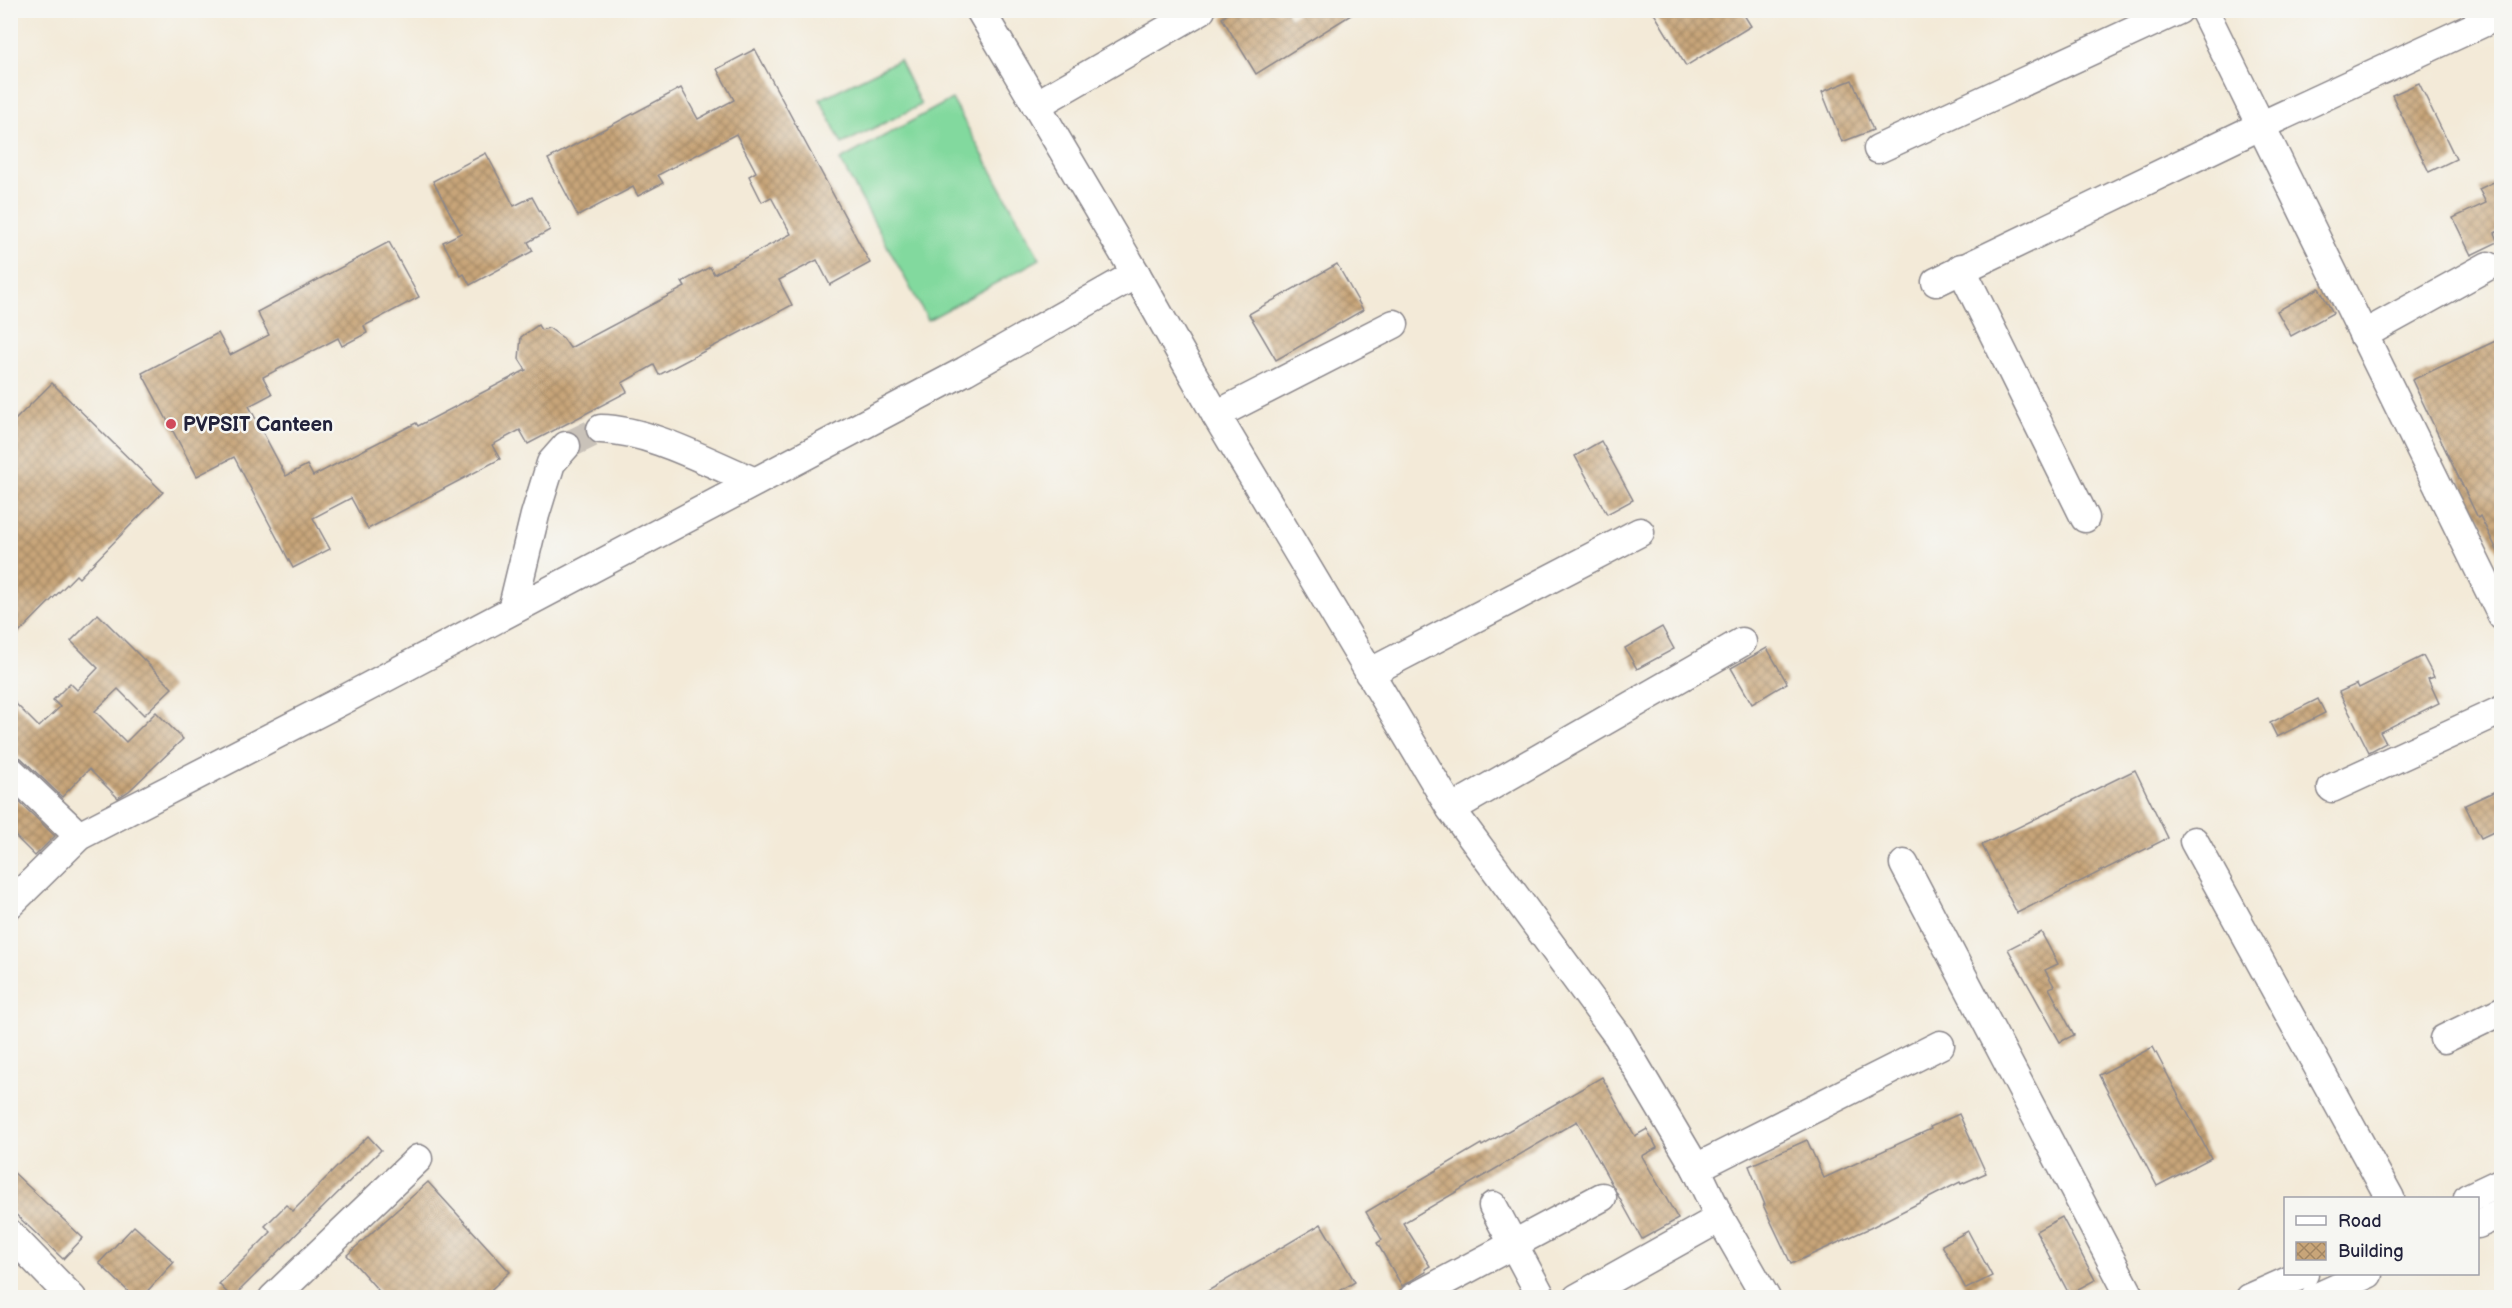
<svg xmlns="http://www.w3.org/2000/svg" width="2512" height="1308" font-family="'Balsamiq Sans',sans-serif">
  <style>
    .pitch { fill: #82d99e; stroke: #527e6c; stroke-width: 1.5 }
    .building { fill: url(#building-cross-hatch) }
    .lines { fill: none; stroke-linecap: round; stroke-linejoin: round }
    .minor-tunnel { stroke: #c9c2b9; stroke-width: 28; stroke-dasharray: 28 14; stroke-linecap: butt }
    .minor-casing { stroke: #8a868a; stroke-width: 31 }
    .minor { stroke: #fff; stroke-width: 28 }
    .poi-dot { fill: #d1495b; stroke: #f6f6f2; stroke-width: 2 }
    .labels { text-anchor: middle; stroke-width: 5; stroke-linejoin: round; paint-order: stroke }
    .poi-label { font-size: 20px; font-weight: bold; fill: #22223b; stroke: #f6f6f2; text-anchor: start }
  </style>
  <defs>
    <pattern id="building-cross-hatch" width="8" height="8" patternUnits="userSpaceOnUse" patternTransform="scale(1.5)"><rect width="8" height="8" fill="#c8a579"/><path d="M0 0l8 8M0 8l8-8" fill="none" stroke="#a28664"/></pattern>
  </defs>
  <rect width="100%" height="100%" fill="#f6f6f2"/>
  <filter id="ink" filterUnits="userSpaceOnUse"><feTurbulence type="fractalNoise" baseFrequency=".0167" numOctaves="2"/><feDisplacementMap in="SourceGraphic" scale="12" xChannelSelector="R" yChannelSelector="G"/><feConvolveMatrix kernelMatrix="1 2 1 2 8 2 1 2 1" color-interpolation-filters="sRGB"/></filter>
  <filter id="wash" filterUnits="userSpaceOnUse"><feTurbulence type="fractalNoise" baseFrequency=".008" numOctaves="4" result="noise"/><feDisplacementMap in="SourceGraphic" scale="24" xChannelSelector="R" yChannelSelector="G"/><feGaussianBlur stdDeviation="1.35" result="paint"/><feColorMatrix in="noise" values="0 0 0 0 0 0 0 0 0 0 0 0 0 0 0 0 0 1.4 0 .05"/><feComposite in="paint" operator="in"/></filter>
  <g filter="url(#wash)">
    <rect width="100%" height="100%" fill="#f3ead8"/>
    <!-- pitch -->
    <g class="pitch">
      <polygon points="899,60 921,105 842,144 820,99"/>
      <polygon points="952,99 1040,259 928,320 840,160"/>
    </g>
    <g id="blocks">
      <!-- building -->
      <g class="building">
        <polygon points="1234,10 1286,10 1290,18 1302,10 1359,10 1256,74 1222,18"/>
        <polygon points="1652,10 1741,10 1751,26 1686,66"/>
        <polygon points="755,49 870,263 830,285 817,260 779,280 792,305 659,375 654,365 622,383 627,392 528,444 520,430 492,445 500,459 368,529 351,498 313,518 330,549 293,568 234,457 197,476 142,373 218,333 230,355 269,335 257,312 389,242 419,297 364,326 367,333 342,346 338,338 263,377 272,394 249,406 286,476 307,465 313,476 416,423 418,426 526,370 519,359 521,337 538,325 541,330 549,328 563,338 570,348 685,287 682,282 710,267 714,274 791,234 771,197 762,202 749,176 756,172 736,134 658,175 663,183 638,196 633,187 578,216 548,159 681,88 698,119 734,100 717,69"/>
        <polygon points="1852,80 1873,130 1842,142 1822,92"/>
        <polygon points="2419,83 2456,159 2429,172 2392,95"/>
        <polygon points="486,153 514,206 532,197 550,230 528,242 533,251 470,285 464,274 461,276 443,242 461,233 433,181"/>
        <polygon points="2502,178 2502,234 2500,231 2494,233 2498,242 2471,255 2453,218 2486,203 2479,189"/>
        <polygon points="1337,264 1363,310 1276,360 1249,314"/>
        <polygon points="2319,288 2333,313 2291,336 2277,311"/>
        <polygon points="2502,338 2502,560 2480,516 2478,518 2412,380"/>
        <polygon points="52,383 163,492 79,578 76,575 10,642 10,425"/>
        <polygon points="1601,441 1633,500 1607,514 1575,456"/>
        <polygon points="98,614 172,688 144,715 118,689 95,711 126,742 156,712 183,739 129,791 118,798 89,769 62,797 21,758 10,754 10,698 39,727 60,707 53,700 70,683 77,690 98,668 71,641"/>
        <polygon points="1662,627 1674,649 1637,669 1625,648"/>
        <polygon points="1767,648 1787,683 1752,704 1731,668"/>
        <polygon points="2423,656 2434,677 2428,679 2439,703 2380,732 2386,743 2369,752 2339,692 2357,684 2359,688"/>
        <polygon points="2318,699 2325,713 2277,737 2270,723"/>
        <polygon points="2135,770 2168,838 2017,913 1982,845"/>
        <polygon points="2502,788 2502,828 2481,838 2465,805"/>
        <polygon points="10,793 55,836 35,856 10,831"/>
        <polygon points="2041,932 2058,964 2045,970 2054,986 2049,988 2074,1035 2060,1042 2008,949"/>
        <polygon points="2153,1047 2211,1158 2157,1186 2099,1075"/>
        <polygon points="1602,1077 1635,1136 1647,1129 1657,1148 1642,1156 1678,1219 1642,1239 1577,1121 1403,1223 1430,1266 1425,1269 1426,1272 1402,1286 1377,1243 1382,1240 1366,1212 1481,1144 1482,1146"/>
        <polygon points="1959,1114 1986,1173 1961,1184 1960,1182 1870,1228 1791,1264 1763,1205 1765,1205 1749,1166 1807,1140 1824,1178 1931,1129 1930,1127"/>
        <polygon points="368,1136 381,1150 232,1298 219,1284 271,1232 265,1226 286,1205 293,1211"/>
        <polygon points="10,1169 83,1238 63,1259 10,1209"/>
        <polygon points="428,1182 510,1272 482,1298 385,1298 347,1255"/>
        <polygon points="2062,1217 2095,1280 2069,1294 2036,1231"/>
        <polygon points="1321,1224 1355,1282 1328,1298 1196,1298"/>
        <polygon points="134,1226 174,1262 141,1298 135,1298 99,1263"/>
        <polygon points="1968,1231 1992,1276 1966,1289 1942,1245"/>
      </g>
    </g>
  </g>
  <g filter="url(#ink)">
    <use href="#blocks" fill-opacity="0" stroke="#8a868a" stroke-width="1.5"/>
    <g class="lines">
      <!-- minor-tunnel -->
      <polyline class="minor-tunnel" points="566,446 601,429"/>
      <defs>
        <g id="minor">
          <polyline points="980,10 1136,274 1216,415 1451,809 1618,1036 1696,1168 1720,1218 1766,1298"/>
          <polyline points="2204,10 2502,616"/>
          <polyline points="1036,105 1201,10"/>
          <polyline points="1878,149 2179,10"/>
          <polyline points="1961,268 2085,518"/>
          <polyline points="1936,282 2260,126 2502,14"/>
          <polyline points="2363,335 2488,266"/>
          <polyline points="1216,415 1394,324"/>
          <path d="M601 429C650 430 707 462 753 481"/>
          <polyline points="512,610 535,515 551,463 566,446"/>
          <polyline points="1369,673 1640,532"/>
          <polyline points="10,770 79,836"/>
          <polyline points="2332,788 2502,710"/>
          <polyline points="1451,809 1742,642"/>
          <polyline points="2194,841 2390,1198"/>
          <polyline points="1904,864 2131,1298"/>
          <polyline points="10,904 79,836 347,698 965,371 1136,274"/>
          <polyline points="2444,1039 2502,1011"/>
          <polyline points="1696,1168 1940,1045"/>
          <polyline points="2468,1198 2502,1182"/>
          <polyline points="1493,1206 1542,1298"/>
          <polyline points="2478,1224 2502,1213"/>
          <polyline points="10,1234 72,1298"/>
          <polyline points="273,1298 418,1159"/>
          <polyline points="1413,1298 1602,1197"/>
          <polyline points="1577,1298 1720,1218"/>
          <polyline points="2250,1298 2304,1274"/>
          <polyline points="2315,1298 2368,1274"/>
        </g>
      </defs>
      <!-- minor casing -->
      <use href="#minor" class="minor-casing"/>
      <!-- minor -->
      <use href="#minor" class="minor"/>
    </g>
  </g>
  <!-- markers -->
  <circle class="poi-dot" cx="171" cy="424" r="6"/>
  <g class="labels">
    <!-- poi labels -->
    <g class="poi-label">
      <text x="183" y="431">PVPSIT Canteen</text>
    </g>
  </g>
  <!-- margin -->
  <rect width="2512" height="1308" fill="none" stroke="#f6f6f2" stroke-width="36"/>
  <!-- legend -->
  <rect x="2284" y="1197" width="195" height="78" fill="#f6f6f2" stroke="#a1a1a9" stroke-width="1.5"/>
  <rect x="2296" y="1216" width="30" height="9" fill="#ffffff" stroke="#a1a1a9" stroke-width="1.5"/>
  <text x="2338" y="1227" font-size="18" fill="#22223b">Road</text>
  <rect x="2296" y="1242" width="30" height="18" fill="url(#building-cross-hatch)" stroke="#a1a1a9" stroke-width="1.5"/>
  <text x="2338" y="1257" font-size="18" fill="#22223b">Building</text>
</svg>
